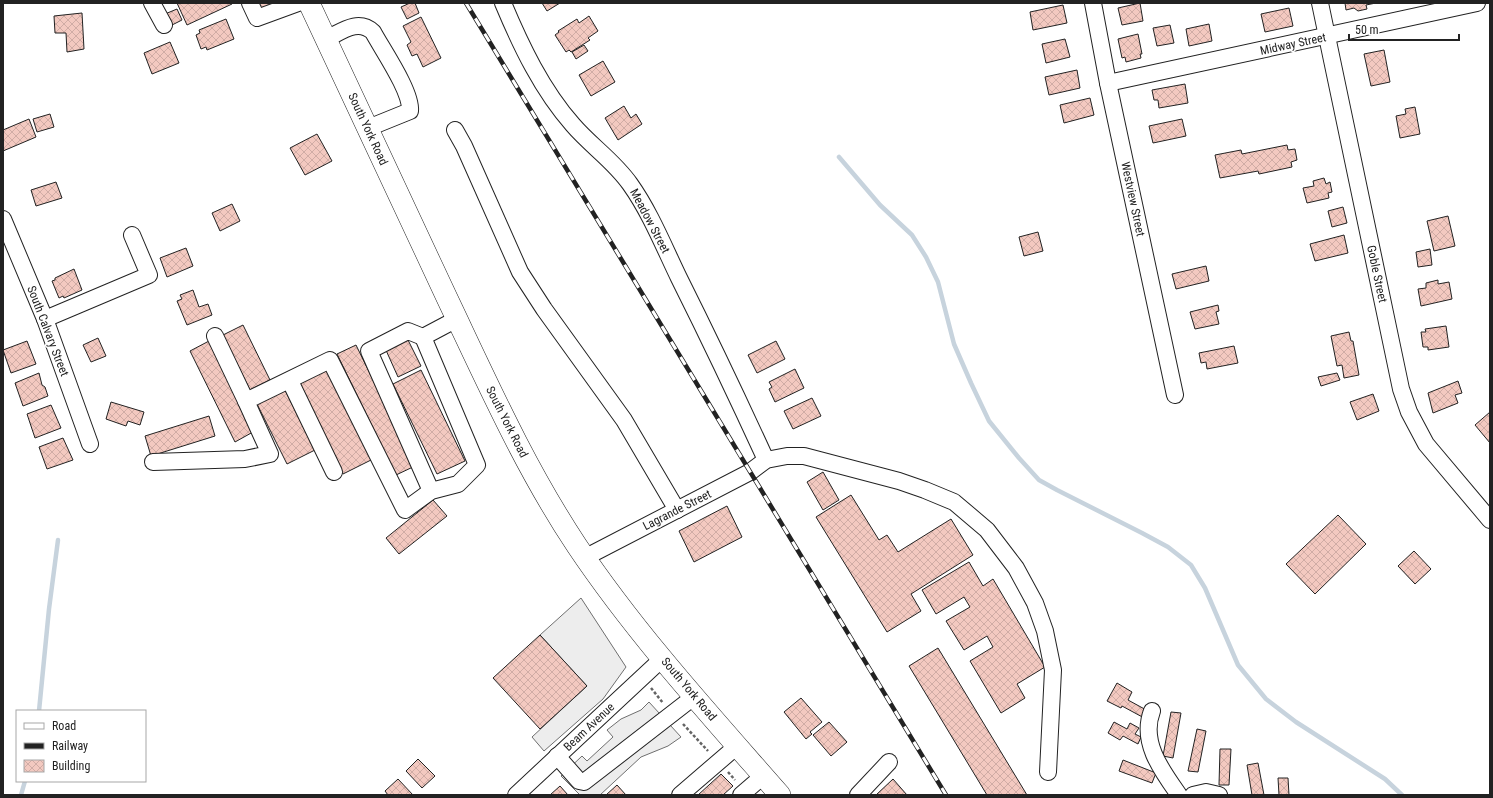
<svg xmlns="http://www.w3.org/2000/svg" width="1493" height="798" font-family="'Roboto Condensed',sans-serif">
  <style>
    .parking { fill: #ededed; stroke: #6f6f6f }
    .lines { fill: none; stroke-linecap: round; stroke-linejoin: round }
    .stream { stroke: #c7d3dd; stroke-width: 4.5 }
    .building { fill: url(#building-cross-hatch); stroke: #222 }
    .minor-casing { stroke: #222; stroke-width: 18 }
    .major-casing { stroke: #222; stroke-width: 22 }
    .path { stroke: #646464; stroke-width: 2.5; stroke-dasharray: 3 2; stroke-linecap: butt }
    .minor { stroke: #fff; stroke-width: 16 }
    .major { stroke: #fff; stroke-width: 21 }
    .rail-casing { stroke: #222; stroke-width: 4.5 }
    .rail { stroke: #fff; stroke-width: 3; stroke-dasharray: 9; stroke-linecap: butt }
    .labels { text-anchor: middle; stroke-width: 3; stroke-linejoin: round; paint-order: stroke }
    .street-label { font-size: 12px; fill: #222; stroke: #fff }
  </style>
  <defs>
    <pattern id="building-cross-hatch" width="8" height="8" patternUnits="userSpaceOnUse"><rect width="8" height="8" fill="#f3c9c0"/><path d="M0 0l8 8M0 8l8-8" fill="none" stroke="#d0aca5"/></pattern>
  </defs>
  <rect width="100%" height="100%" fill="#fff"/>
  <!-- parking -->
  <g class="parking">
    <polygon points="581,598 626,667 603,699 544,751 532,737 587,686 540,635"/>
    <polygon points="649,702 681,737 668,746 641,757 600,795 580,795 561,776 582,756 587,761 613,737 607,730 621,719 641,710"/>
  </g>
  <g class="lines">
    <!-- stream -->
    <g class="stream">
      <polyline points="839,157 880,205 912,235 926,257 938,282 954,344 971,383 989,421 1019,458 1039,480 1057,490 1142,533 1168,547 1191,565 1205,588 1238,665 1266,699 1296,722 1385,779 1402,795"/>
      <polyline points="39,711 49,609 58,540"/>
      <polyline points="21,795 25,781"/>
    </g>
  </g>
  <!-- building -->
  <g class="building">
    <polygon points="177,3 232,3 232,4 187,25"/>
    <polygon points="257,3 275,3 275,5 261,11"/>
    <polygon points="410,3 415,3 419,13 407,19 401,7"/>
    <polygon points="542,3 560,3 547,11"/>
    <polygon points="1140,3 1143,21 1122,25 1118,8"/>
    <polygon points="1345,3 1376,3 1366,5 1367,9 1358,11 1354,8 1346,10"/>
    <polygon points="1063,5 1067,23 1033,30 1030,12"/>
    <polygon points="1289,8 1293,26 1265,32 1261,14"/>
    <polygon points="177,9 182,20 170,26 165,14"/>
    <polygon points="82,13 84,49 67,52 66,33 55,33 54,16"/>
    <polygon points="589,16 598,31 588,38 590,40 571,52 569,50 566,52 555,35 559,32 558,31 577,19 579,23"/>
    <polygon points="421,17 441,58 423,67 417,54 412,56 407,45 411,42 403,26"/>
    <polygon points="226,19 234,39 207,50 206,47 201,49 196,35 200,33 199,30"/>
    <polygon points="1209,24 1212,41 1189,46 1186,29"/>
    <polygon points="1170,25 1174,43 1157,46 1153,28"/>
    <polygon points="1138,34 1142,54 1140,54 1141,58 1126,62 1125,57 1122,58 1118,39"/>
    <polygon points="1065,39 1070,57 1046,63 1042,44"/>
    <polygon points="170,42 179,63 152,74 144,53"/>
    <polygon points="584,45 588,51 576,59 572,52"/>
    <polygon points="1384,50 1390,82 1371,86 1364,54"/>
    <polygon points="603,61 615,82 591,96 579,75"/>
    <polygon points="1077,70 1080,88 1049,95 1045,77"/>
    <polygon points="1185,84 1188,103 1159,108 1158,100 1154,100 1152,90"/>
    <polygon points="1090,98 1094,115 1064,123 1060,105"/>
    <polygon points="624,106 631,118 636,114 642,124 618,140 605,118"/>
    <polygon points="1415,107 1420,134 1400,138 1396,116 1406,114 1405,109"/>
    <polygon points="50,114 54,127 37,132 33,119"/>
    <polygon points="29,119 36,137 3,151 3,130"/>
    <polygon points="1182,119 1186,136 1153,143 1149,126"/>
    <polygon points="317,134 332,161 305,175 290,148"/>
    <polygon points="1287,145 1288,150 1295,149 1297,160 1291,162 1292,167 1259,174 1258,171 1220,178 1215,155 1241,150 1242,154"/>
    <polygon points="1324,178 1326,184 1330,182 1332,192 1328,193 1329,198 1307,203 1303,188 1314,186 1313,181"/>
    <polygon points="56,182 62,198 36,206 31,190"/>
    <polygon points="232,204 240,221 220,231 212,213"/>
    <polygon points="1343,207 1347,223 1332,227 1328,211"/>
    <polygon points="1448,216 1455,246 1434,251 1427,221"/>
    <polygon points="1038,232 1043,251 1024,256 1019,237"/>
    <polygon points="1344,235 1348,253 1315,261 1310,244"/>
    <polygon points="186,248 193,266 167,277 160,258"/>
    <polygon points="1430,249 1432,265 1418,267 1416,252"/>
    <polygon points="1206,266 1209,281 1176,289 1172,274"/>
    <polygon points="74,269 82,290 64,298 63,296 59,298 52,281 55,280 55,278"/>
    <polygon points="1438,280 1438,284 1449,282 1452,299 1421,306 1418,289 1426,288 1426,283"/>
    <polygon points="193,290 199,307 208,304 212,315 187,325 177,301 182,299 180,295"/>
    <polygon points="1218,305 1219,311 1216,312 1219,324 1195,329 1190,312"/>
    <polygon points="243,325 270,380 250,390 223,335"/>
    <polygon points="1446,326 1449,347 1428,350 1428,347 1423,347 1421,332 1426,332 1425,329"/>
    <polygon points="1349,332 1351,341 1353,341 1359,375 1344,378 1342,365 1337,366 1331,336"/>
    <polygon points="98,338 106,356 91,362 83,345"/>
    <polygon points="407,338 421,366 398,377 385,348"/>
    <polygon points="27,341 36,364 11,373 3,350"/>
    <polygon points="209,341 253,432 235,442 190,351"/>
    <polygon points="776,341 785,359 757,373 748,355"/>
    <polygon points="356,345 415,466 396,475 337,354"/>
    <polygon points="1234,346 1238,363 1207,369 1206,362 1201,363 1199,353"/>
    <polygon points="327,369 371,460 343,474 299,383"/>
    <polygon points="795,369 804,388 775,402 769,389 772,387 769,382"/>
    <polygon points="421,370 465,461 437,474 393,384"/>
    <polygon points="39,373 42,385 45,387 48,396 23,406 15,383"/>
    <polygon points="1337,373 1340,380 1321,386 1318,377"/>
    <polygon points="1458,381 1462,393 1455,395 1458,403 1433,413 1428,393"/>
    <polygon points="285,390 315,450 287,464 257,404"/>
    <polygon points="1373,394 1379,411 1357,420 1350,402"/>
    <polygon points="812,398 821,416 793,429 784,411"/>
    <polygon points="111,402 144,412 140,425 128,421 126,426 106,419"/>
    <polygon points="51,405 61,428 35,438 27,414"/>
    <polygon points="1490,412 1490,443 1475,425"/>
    <polygon points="209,416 215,436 151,456 145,436"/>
    <polygon points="63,438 73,460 47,469 39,447"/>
    <polygon points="823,472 839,500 823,510 807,482"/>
    <polygon points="851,495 879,540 887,535 898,552 951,519 973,555 911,594 921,611 887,632 816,517"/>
    <polygon points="433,500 447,516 399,554 386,538"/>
    <polygon points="727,506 742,537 694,562 679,531"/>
    <polygon points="1338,515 1366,544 1315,594 1286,564"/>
    <polygon points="1414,551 1431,569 1415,584 1398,566"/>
    <polygon points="969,562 983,586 993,579 1045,667 1017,684 1025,698 1001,713 970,661 993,647 987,636 964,650 946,621 970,607 964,597 936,614 922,590"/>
    <polygon points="540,635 587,686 540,729 493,678"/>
    <polygon points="938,648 1027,795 987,795 909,666"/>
    <polygon points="1117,683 1132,692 1128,700 1150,712 1146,719 1122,706 1121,708 1107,701"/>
    <polygon points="801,698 822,722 810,732 812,734 806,739 784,712"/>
    <polygon points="1171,712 1181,713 1173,758 1163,756"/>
    <polygon points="829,722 847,742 831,756 813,735"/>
    <polygon points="1114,722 1127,729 1130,723 1139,728 1135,734 1141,737 1138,744 1123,736 1120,740 1108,733"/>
    <polygon points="1197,729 1206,731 1198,772 1188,771"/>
    <polygon points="1220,749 1231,749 1229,785 1219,785"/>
    <polygon points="418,759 435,776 422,788 406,771"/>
    <polygon points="1123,760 1156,773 1152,783 1119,771"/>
    <polygon points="1258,763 1264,795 1252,795 1247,765"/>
    <polygon points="721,774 733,786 723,795 698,795"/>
    <polygon points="1278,778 1288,778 1289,795 1279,795"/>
    <polygon points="398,779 413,795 388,795 385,791"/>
    <polygon points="893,779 907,795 876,795"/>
    <polygon points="617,785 626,795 606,795"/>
    <polygon points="560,786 568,795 550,795"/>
  </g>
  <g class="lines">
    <defs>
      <g id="minor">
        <polyline points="152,3 164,25"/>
        <polyline points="250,3 257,18 298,3"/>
        <path d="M503 3C521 46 542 90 573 125 591 146 614 161 630 184 650 212 664 247 679 278 709 338 738 399 766 460"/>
        <polyline points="1093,3 1108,83 1175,395"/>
        <polyline points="1320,3 1401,389 1409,412 1426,444 1490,520"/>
        <path d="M326 39C341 32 358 18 373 32 382 49 412 92 410 111L368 128"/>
        <polyline points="1108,83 1477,3"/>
        <polyline points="455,130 464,146 520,272 544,309 624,420 677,510"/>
        <polyline points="3,219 45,319 90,444"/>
        <polyline points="45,319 149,275 132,235"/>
        <polyline points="215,336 246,401"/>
        <polyline points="423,337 408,331 369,351 431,491"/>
        <polyline points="290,381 334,472"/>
        <polyline points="153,462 245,459 270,454 246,401 330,360 405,510 431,491 458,484 477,465 423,337 457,319"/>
        <polyline points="586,557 750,472 766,460 787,456 804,456 899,481 925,490 954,502 987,530 1016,568 1035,603 1045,631 1053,670 1048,772"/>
        <path d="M1152 711C1140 742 1162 771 1179 795"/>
        <polyline points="557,756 579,781 584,782 695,696"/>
        <polyline points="516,795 663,658"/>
        <polyline points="680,795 737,746"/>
        <polyline points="741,795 763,776"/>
        <polyline points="858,795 889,762"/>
        <polyline points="1193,795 1206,792 1219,795"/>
      </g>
      <path id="major" d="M309 3C355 101 401 200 447 298 487 382 525 468 577 546 636 634 710 715 780 795"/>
    </defs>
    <!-- minor casing -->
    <use href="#minor" class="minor-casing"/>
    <!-- major casing -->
    <use href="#major" class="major-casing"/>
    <!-- path -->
    <g class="path">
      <polyline points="651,688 663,703"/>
      <polyline points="683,724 708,751"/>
      <polyline points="728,772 735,780"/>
    </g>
    <!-- minor -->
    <use href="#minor" class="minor"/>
    <!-- major -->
    <use href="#major" class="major"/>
    <defs>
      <polyline id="rail" points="466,3 946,795"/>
    </defs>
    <!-- rail casing -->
    <use href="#rail" class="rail-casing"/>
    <!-- rail -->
    <use href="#rail" class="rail"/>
  </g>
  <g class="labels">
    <!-- street labels -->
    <g class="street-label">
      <text transform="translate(1293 44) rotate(-12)" y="4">Midway Street</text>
      <text transform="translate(368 129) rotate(65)" y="4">South York Road</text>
      <text transform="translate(1133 199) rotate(78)" y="4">Westview Street</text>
      <text transform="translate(650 221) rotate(62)" y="4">Meadow Street</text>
      <text transform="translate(1377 274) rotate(78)" y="4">Goble Street</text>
      <text transform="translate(48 331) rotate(69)" y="4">South Calvary Street</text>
      <text transform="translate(507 422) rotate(63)" y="4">South York Road</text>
      <text transform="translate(677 510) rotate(-27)" y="4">Lagrande Street</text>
      <text transform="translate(689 689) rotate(50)" y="4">South York Road</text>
      <text transform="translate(589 727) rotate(-43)" y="4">Beam Avenue</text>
    </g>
  </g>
  <!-- border -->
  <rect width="1493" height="798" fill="none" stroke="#222222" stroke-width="8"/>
  <!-- legend -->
  <rect x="16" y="710" width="130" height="72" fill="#ffffff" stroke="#a7a7a7"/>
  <rect x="24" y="723" width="20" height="6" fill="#ffffff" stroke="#a7a7a7"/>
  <text x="52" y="730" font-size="12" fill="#222222">Road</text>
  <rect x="24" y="743" width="20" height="6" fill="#222222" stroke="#a7a7a7"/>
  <text x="52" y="750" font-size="12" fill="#222222">Railway</text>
  <rect x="24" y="760" width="20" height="12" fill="url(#building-cross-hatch)" stroke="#a7a7a7"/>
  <text x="52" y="770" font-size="12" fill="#222222">Building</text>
  <!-- scale -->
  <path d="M1349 34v6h110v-6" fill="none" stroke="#222222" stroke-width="2"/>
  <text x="1355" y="34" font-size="12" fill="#222222" stroke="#ffffff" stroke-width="3" paint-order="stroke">50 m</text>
</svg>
